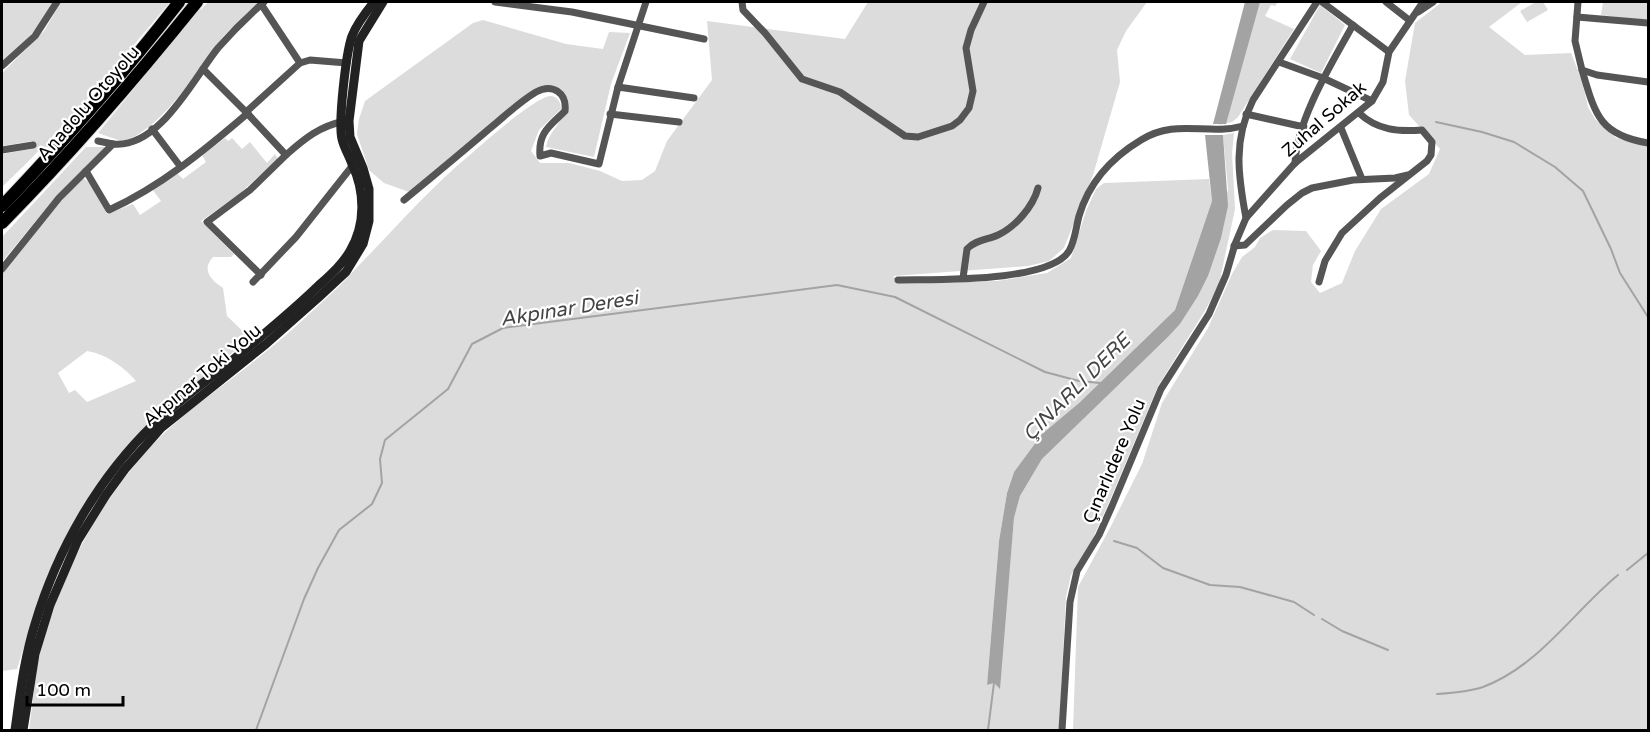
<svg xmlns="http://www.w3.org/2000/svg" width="1650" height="732" font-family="'Varela Round',sans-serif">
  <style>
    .green { fill: #dcdcdc; fill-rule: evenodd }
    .water { fill: #a3a3a3 }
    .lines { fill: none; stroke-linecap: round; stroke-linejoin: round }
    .stream { stroke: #a3a3a3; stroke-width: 2 }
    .street-tunnel { stroke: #d9d9d9; stroke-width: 7; stroke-dasharray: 7 3.5; stroke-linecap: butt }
    .highway-casing { stroke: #dbdbdb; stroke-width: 14 }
    .street { stroke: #555; stroke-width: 7 }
    .secondary { stroke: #222; stroke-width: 9 }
    .highway { stroke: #000; stroke-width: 12 }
    .labels { text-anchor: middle; stroke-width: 4.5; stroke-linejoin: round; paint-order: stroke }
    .street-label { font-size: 18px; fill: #000; stroke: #fff }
    .water-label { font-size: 20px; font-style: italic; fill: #444; stroke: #fff }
  </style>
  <rect width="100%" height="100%" fill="#fff"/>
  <!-- green -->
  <g class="green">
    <path d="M2 2H53C42 27 22 44 2 62Z"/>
    <path d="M61 2H170C116 66 63 130 2 187V154L32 149V141L2 146V73L44 31Z"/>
    <path d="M208 2H259C247 13 233 25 222 38 192 75 169 122 124 142L98 133 200 8 201 10Z"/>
    <path d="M868 2H1147L1126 31 1117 50 1120 82 1093 175 1064 248 1049 261 1028 266 893 276 901 283 997 281 1047 273 1071 258 1086 211 1096 189 1104 183 1209 179 1212 201 1175 310 1079 403 1042 434 1014 472 1007 493 999 541 987 685 994 683 999 688 1014 518 1020 496 1042 459 1168 337 1180 324 1198 296 1208 276 1228 189 1223 135 1234 133 1232 153 1235 209 1219 284 1206 309 1158 386 1107 507 1091 542 1071 575 1066 597 1059 730H29C33 701 35 670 43 641 64 565 105 494 159 438 189 408 225 385 258 358 284 338 308 315 333 292 344 282 354 270 364 260 399 224 432 186 471 154 484 143 536 96 551 96 558 97 561 103 561 109L539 130 531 151 540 163H569L600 171 622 181 642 180 655 171 667 141 712 80 707 21 845 39Z"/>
    <polygon points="1254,2 1278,2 1275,6 1271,5 1265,16 1294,29 1238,117 1232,122 1219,125"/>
    <polygon points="1442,2 1522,2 1489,27 1525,55 1571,53 1582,81 1588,107 1595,119 1616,138 1648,146 1648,730 1073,730 1078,587 1111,526 1142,464 1162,403 1208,328 1232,274 1242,257 1255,247 1260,238 1273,230 1306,231 1321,251 1313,265 1311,282 1320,293 1342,283 1355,251 1381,209 1429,174 1440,149 1409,115 1405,81 1415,23"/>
    <polygon points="1536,2 1543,2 1548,10 1527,22 1520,11"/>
    <polygon points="1603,2 1648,2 1648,21 1601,15"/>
    <polygon points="1320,5 1345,25 1321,73 1290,59"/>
    <path d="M483 20 566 44 603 49 609 32 630 33 611 84 594 157 546 147C550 128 564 125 566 101L553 90 538 91 412 193 384 183 369 170 357 134 359 119 365 101 473 23Z"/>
    <path d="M225 138 228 141 232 138 242 149 250 142 267 163 275 154 278 159 238 195 201 221 234 254 231 257H213C201 270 211 280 223 288L227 316 250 338 166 408 107 473 85 503 68 532 46 578 17 669 2 671V274L26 242 82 177 90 183 107 214 133 204 140 215 161 201 152 189 177 173 183 179 206 162 202 155ZM87 351C106 354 124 367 136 381L87 402 75 390 69 393 58 373Z"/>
    <polygon points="86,147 104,147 104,150 53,200 2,262 2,237"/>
  </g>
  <!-- water -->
  <g class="water">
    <polygon points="1245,2 1260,2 1226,124 1213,124"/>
    <polygon points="1205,135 1223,135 1228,206 1221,238 1208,276 1198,296 1180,324 1168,337 1042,459 1020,496 1014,518 1000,689 994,683 987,685 999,541 1007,493 1014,472 1042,434 1079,403 1175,310 1212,201"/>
  </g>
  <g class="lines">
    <!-- stream -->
    <g class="stream">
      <polyline points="1436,122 1482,132 1514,142 1555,167 1583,191 1611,249 1620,273 1648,317"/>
      <polyline points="1114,541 1137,548 1163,568 1210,585 1240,587 1294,602 1314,615"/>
      <polyline points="1627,570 1648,553"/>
      <polyline points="1322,619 1342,631 1388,650"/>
      <path d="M1437 694C1452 693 1468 692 1483 687 1539 666 1573 612 1618 575"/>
      <polyline points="256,730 304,599 318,568 339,530 372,504 382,483 380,459 385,440 448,389 472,344 503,328 837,285 895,297 1045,372 1079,381 1100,383"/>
      <polyline points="988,730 994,683"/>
    </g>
    <!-- street-tunnel -->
    <polyline class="street-tunnel" points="33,145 59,143"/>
    <defs>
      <g id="highway">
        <path d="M2 206C64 141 124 73 179 2"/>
        <path d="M2 223C71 153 135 79 197 2"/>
      </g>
    </defs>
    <!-- highway casing -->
    <use href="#highway" class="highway-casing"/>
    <!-- street -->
    <g class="street">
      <polyline points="495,2 572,12 704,39"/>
      <polyline points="742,2 743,10 765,33 802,79 840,92 905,136 918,137 952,126 960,120 969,108 973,91 966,48 971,30 984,2"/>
      <polyline points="1322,2 1389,52"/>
      <polyline points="1386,2 1409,20"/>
      <polyline points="1578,2 1575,41 1582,70 1597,75 1648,82"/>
      <polyline points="261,4 300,63"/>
      <polyline points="1418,12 1433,2"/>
      <polyline points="1577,17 1648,23"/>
      <polyline points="1279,62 1323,78 1372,101"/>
      <polyline points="2,66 35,36 57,2"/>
      <polyline points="203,69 246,112 300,63 310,60 347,63"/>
      <path d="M1582 70C1595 114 1599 135 1648 143"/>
      <polyline points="618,87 694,98"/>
      <polyline points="246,112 286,155 250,190 207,222 261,275"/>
      <polyline points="610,114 679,122"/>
      <polyline points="1246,114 1304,127"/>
      <polyline points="1341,128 1362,179"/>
      <polyline points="152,129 180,166"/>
      <polyline points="98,141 113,144"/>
      <polyline points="2,150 33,145"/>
      <path d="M286 155C305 138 320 126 345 121"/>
      <path d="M1295 163C1297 119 1332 63 1353 25"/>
      <path d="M86 171 109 210C160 187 206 149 248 113"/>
      <path d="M404 200C432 177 461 153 489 129 504 117 519 102 536 92 553 83 567 93 565 111 550 126 538 132 540 156L551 153 599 164 618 87 646 2"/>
      <path d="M1246 218C1238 175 1233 140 1253 100L1317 2"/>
      <polyline points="1234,246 1245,245 1287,205 1302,193 1312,188 1353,180 1395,178 1408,175"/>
      <path d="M2 269 59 198 113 144C159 149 193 79 218 48 232 32 248 16 264 2"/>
      <path d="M963 278 967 249C975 240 987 240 998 235 1015 227 1033 207 1038 188"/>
      <path d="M898 280C934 279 1049 283 1069 251 1075 241 1076 227 1079 216 1089 182 1111 158 1141 140 1176 118 1207 136 1243 126"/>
      <polyline points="253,282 296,237 353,165"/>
      <path d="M1319 282 1325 261 1342 233 1380 198 1427 161 1431 155 1432 142 1422 130C1398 132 1377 130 1359 113"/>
      <polyline points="1062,730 1070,602 1077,571 1099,535 1112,506 1161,389 1209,314 1226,275 1235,244 1246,218 1295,163 1372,101 1383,82 1389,52 1423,2"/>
    </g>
    <!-- secondary -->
    <g class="secondary">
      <path d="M15 730C20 695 24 659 35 624 57 550 98 478 154 424 177 402 203 383 228 364 258 339 289 314 317 287 329 276 342 265 350 251 366 224 365 191 352 164 349 155 344 148 342 139 338 122 346 53 352 36 357 23 366 12 374 2"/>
      <polyline points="23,730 35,654 50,605 78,540 106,495 125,469 161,428 266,344 318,298 346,272 363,244 369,221 369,189 363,168 350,137 349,121 359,41 383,2"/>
    </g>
    <!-- highway -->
    <use href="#highway" class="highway"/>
  </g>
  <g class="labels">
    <!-- street labels -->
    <g class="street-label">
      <text transform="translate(88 103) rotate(-49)" y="6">Anadolu Otoyolu</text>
      <text transform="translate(1324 119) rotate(-41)" y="6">Zuhal Sokak</text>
      <text transform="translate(202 375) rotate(-40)" y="6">Akpınar Toki Yolu</text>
      <text transform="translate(1114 461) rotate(-67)" y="6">Çınarlıdere Yolu</text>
    </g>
    <!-- water labels -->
    <g class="water-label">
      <text transform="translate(569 308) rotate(-9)" y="7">Akpınar Deresi</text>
      <text transform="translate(1076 387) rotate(-45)" y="7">ÇINARLI DERE</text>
    </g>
  </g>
  <!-- border -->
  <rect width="1650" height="732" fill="none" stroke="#000000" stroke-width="6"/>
  <!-- scale -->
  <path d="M27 696v9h96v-9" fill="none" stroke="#000000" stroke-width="3"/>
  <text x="36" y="696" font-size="18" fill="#000000" stroke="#ffffff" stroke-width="4.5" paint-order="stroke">100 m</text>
</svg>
